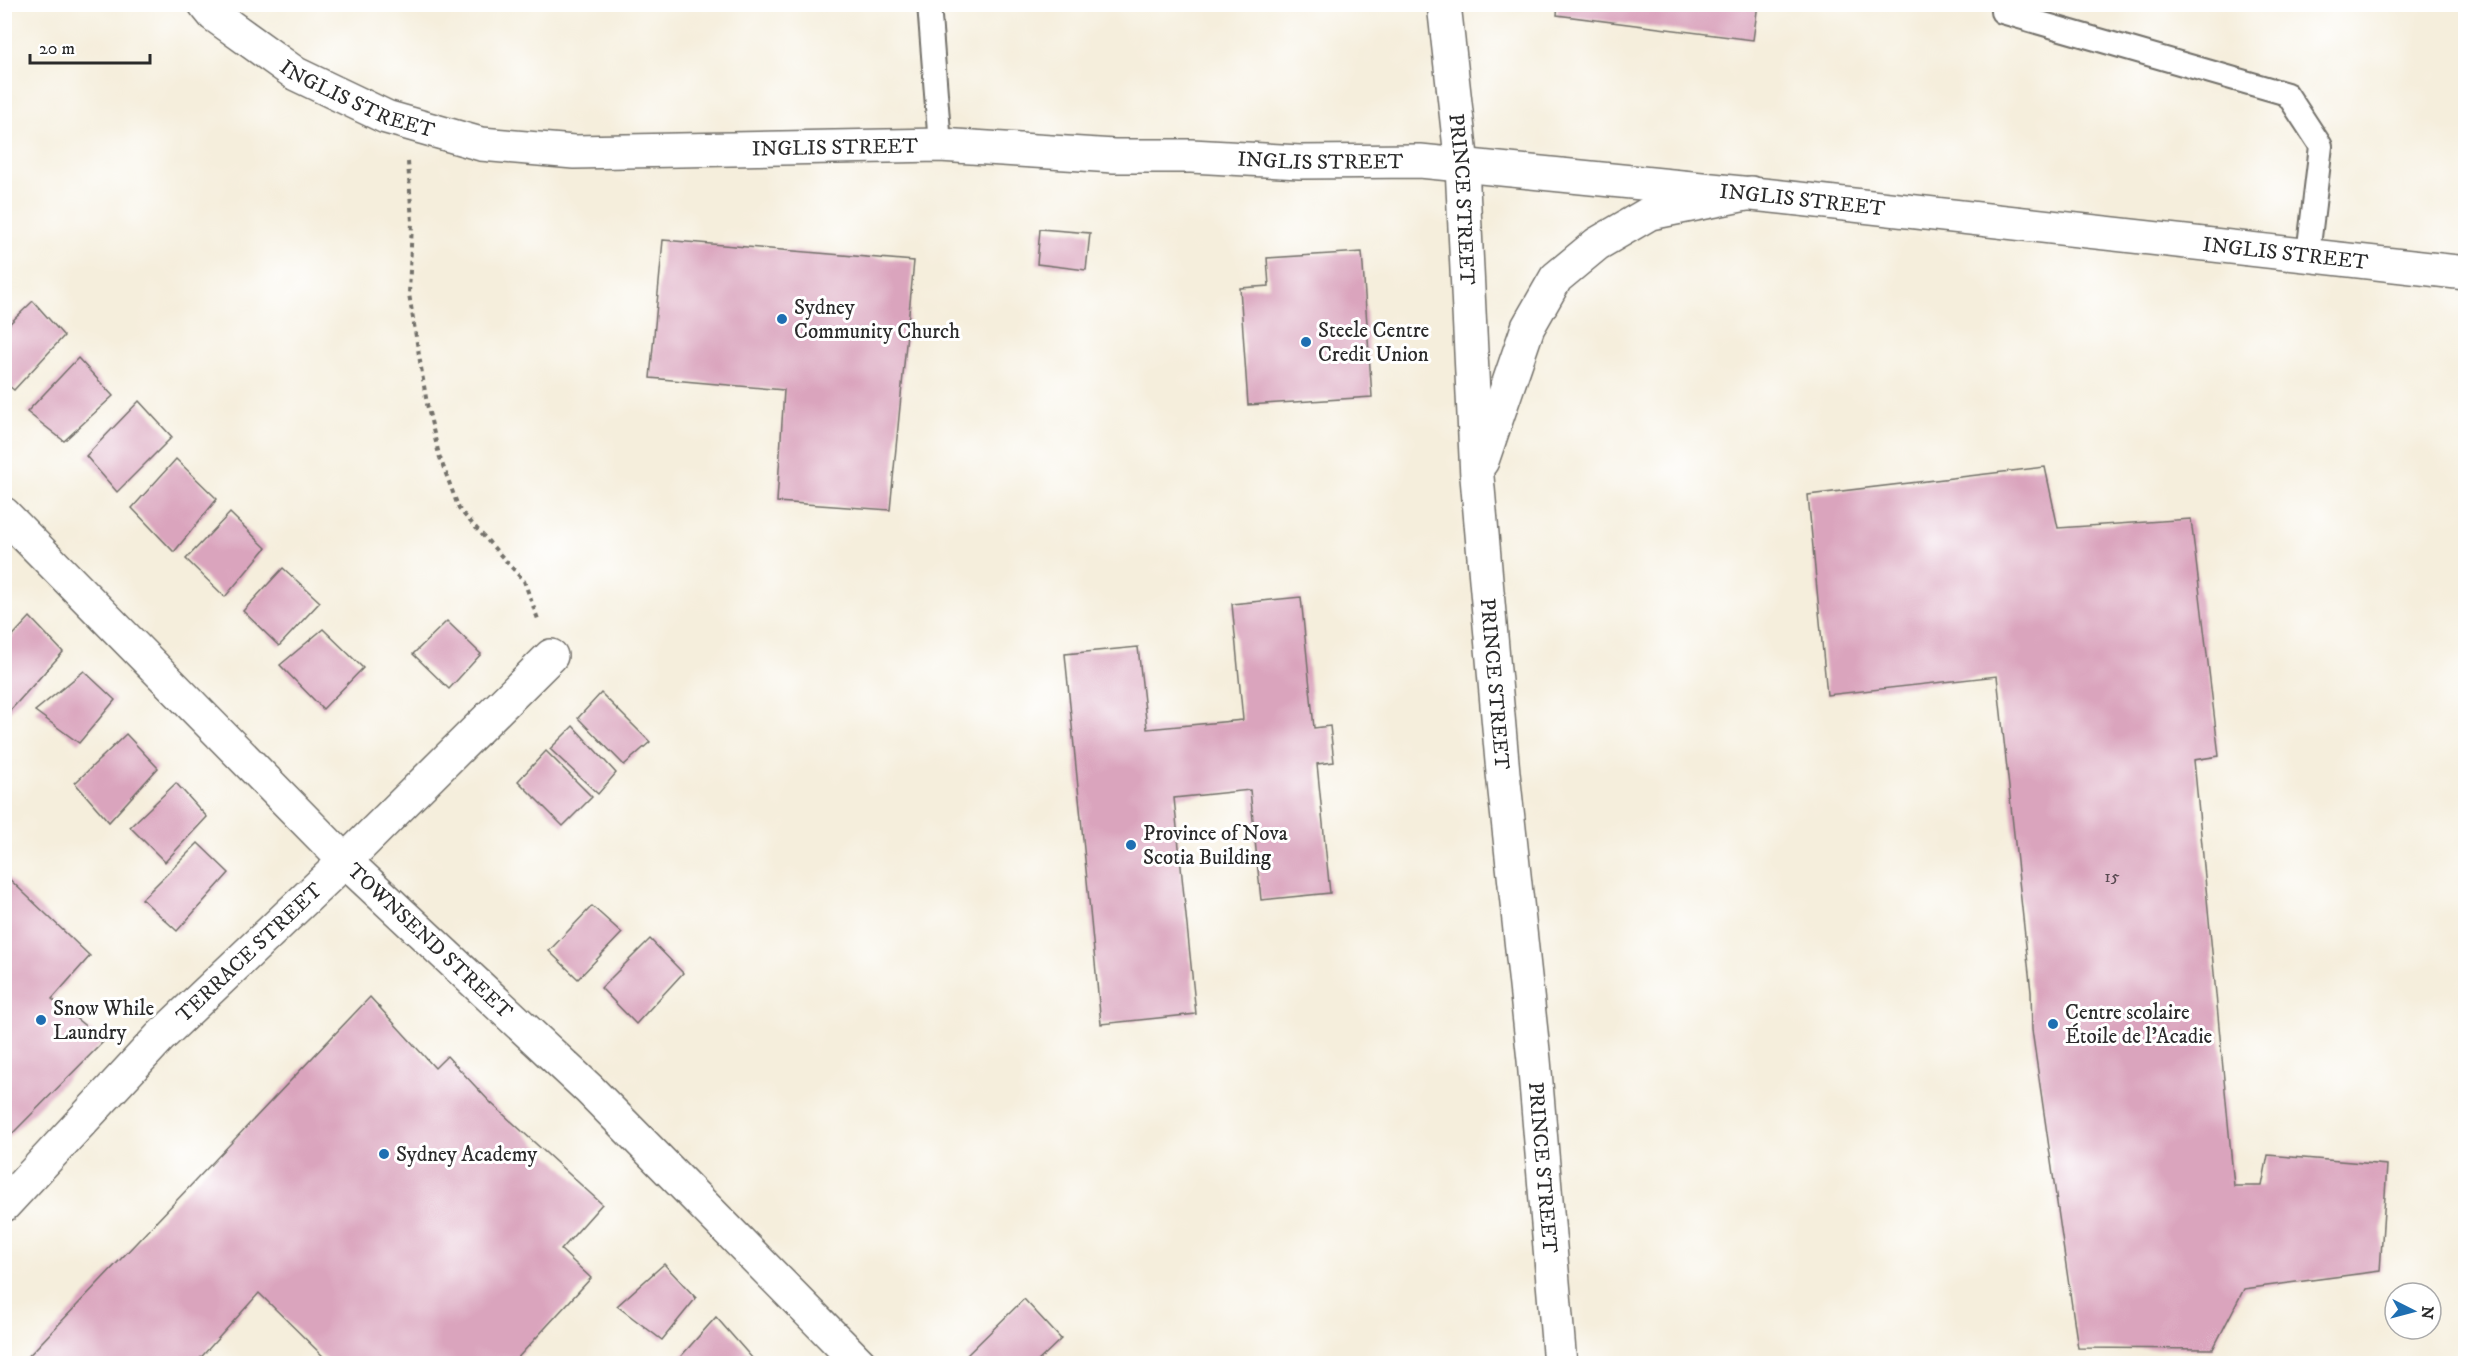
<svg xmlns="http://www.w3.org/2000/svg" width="2470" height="1368" font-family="'IM FELL DW Pica',serif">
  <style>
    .building { fill: #daa4bd }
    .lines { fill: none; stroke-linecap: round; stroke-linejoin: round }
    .lane-casing { stroke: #726f69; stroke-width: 26 }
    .street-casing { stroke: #726f69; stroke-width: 36 }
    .secondary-casing { stroke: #726f69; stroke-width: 36 }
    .primary-casing { stroke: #726f69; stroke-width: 36 }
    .path { stroke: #726f69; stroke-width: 4; stroke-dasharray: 4.5 4.5; stroke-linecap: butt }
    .lane { stroke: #fff; stroke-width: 22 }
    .street { stroke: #fff; stroke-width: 33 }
    .secondary { stroke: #fff; stroke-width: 33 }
    .primary { stroke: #fff; stroke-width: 33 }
    .poi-dot { fill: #1f6fb2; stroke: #fff; stroke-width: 2 }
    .labels { text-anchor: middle; stroke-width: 6; stroke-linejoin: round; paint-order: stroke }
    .number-label { font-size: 18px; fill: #574950 }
    .street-label { font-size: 21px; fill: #2b2b2b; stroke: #fff }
    .poi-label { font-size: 21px; fill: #2b2b2b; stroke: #fff; text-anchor: start }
  </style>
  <rect width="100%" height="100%" fill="#fff"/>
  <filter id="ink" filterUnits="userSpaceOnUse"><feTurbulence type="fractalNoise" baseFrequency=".0167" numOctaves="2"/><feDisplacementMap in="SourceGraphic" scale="12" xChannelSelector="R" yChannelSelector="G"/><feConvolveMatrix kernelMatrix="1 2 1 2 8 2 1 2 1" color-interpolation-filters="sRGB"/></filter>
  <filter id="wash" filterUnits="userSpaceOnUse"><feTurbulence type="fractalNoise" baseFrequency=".008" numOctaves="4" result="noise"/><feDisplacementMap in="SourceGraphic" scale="24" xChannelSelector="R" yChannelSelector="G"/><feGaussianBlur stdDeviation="1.35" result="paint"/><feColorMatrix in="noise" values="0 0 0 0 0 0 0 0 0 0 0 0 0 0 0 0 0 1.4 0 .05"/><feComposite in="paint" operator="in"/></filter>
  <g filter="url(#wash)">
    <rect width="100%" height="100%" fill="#f5eedc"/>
    <g id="blocks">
      <!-- building -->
      <g class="building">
        <polygon points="1558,4 1758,4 1753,40 1557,15"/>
        <polygon points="1040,229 1090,233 1086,270 1037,264"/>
        <polygon points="663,240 914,261 890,510 777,502 784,390 650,378"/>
        <polygon points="1362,252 1372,397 1248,405 1240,288 1269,286 1267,258"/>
        <polygon points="33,301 64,336 14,390 4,382 4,329"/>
        <polygon points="78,358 113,396 64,441 27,412"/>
        <polygon points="139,401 172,437 117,492 86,456"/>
        <polygon points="176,459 217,499 174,552 132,508"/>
        <polygon points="2045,467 2058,528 2191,519 2219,756 2194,760 2234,1186 2262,1186 2268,1155 2387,1165 2380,1271 2244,1289 2213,1349 2078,1348 2032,1030 2031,992 1997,676 1827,695 1808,495"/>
        <polygon points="230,513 266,548 225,597 186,559"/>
        <polygon points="283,568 320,602 279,646 243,611"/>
        <polygon points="1301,597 1314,728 1330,726 1334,762 1317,764 1330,893 1261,900 1250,790 1174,798 1196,1014 1101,1024 1065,654 1138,647 1147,729 1243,720 1232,604"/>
        <polygon points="30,617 63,652 6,715 4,645"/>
        <polygon points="447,621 481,654 449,689 413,654"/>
        <polygon points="323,629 363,668 323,709 280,665"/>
        <polygon points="84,671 115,700 79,743 35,711"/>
        <polygon points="601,693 650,742 624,765 578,718"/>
        <polygon points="573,726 616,773 598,794 550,749"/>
        <polygon points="126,734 158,768 109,822 75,783"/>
        <polygon points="546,751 592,797 563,826 518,781"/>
        <polygon points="176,783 207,817 165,862 130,827"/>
        <polygon points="198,843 229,873 177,931 142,899"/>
        <polygon points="4,874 90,956 52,999 104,1041 7,1139 4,1136"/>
        <polygon points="592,906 622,933 578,979 549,951"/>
        <polygon points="650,939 683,973 636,1024 601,988"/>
        <polygon points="370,997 435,1068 447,1056 491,1103 602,1204 561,1250 591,1278 512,1364 331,1364 259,1293 195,1364 21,1364"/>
        <polygon points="664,1264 696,1298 662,1340 617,1306"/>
        <polygon points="1024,1299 1061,1339 1035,1364 971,1364 965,1357"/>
        <polygon points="716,1317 753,1359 749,1364 674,1364"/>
      </g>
    </g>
  </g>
  <g filter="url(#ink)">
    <use href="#blocks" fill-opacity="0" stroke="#726f69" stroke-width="1.5"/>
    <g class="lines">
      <defs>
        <g id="lane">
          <polyline points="929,4 940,145"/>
          <polyline points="2002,4 2002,12 2287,94 2321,146 2308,254"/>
        </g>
        <polyline id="street" points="345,861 551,656"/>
        <g id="secondary">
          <path id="s1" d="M205 4 214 15 296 74 386 117 481 144 574 152 940 145 1114 156H1191L1300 162 1420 161 1772 196 2466 273"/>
          <path id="s2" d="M4 514 345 861 589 1089 860 1364"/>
          <path id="s3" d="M4 1205 160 1037 345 861"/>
        </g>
        <g id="primary">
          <path id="s4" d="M1444 4 1462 166 1477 477 1503 773 1534 1060 1560 1364"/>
          <polyline points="1482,461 1528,327 1556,278 1597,244 1650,213 1751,193"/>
        </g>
      </defs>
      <!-- lane casing -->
      <use href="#lane" class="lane-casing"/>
      <!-- street casing -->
      <use href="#street" class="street-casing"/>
      <!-- secondary casing -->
      <use href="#secondary" class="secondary-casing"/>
      <!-- primary casing -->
      <use href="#primary" class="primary-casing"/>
      <!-- path -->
      <polyline class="path" points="408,162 412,222 409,294 427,404 439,455 459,509 524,581 539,622"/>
      <!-- lane -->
      <use href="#lane" class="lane"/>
      <!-- street -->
      <use href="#street" class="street"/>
      <!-- secondary -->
      <use href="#secondary" class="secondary"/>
      <!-- primary -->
      <use href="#primary" class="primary"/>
    </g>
  </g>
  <!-- markers -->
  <g class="poi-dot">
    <circle cx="782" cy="319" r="6"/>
    <circle cx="1306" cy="342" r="6"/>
    <circle cx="1131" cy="845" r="6"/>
    <circle cx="41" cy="1020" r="6"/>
    <circle cx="2053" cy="1024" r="6"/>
    <circle cx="384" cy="1154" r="6"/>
  </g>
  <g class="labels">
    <!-- number labels -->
    <g class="number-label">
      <text x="2112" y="882">15</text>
    </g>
    <!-- street labels -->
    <g class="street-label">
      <text dy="7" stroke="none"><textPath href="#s1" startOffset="182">INGLIS STREET</textPath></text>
      <text dy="7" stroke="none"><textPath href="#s1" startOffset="668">INGLIS STREET</textPath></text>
      <text dy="7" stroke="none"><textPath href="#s1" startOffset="1154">INGLIS STREET</textPath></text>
      <text dy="7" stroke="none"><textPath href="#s1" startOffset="1638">INGLIS STREET</textPath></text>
      <text dy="7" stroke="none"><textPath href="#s4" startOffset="196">PRINCE STREET</textPath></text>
      <text dy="7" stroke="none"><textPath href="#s1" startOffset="2124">INGLIS STREET</textPath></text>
      <text dy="7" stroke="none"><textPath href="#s4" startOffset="682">PRINCE STREET</textPath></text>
      <text dy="7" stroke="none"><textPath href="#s2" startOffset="603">TOWNSEND STREET</textPath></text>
      <text dy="7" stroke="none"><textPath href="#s3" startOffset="352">TERRACE STREET</textPath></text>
      <text dy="7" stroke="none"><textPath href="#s4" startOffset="1168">PRINCE STREET</textPath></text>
    </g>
    <!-- poi labels -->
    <g class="poi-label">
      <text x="794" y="314">Sydney<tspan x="794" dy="24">Community Church</tspan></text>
      <text x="1318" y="337">Steele Centre<tspan x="1318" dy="24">Credit Union</tspan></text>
      <text x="1143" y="840">Province of Nova<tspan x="1143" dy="24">Scotia Building</tspan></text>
      <text x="53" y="1015">Snow While<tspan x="53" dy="24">Laundry</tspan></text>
      <text x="2065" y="1019">Centre scolaire<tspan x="2065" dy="24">Étoile de l'Acadie</tspan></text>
      <text x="396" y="1161">Sydney Academy</text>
    </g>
  </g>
  <!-- margin -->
  <rect width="2470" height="1368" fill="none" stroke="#fff" stroke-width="24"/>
  <!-- north arrow -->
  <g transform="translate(2413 1311) rotate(96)"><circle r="28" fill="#ffffff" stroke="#aaaaaa" stroke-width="1.5"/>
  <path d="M0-4.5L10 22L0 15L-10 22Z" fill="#1f6fb2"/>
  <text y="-9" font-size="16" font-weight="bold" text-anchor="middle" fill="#2b2b2b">N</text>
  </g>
  <!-- scale -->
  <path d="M30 54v9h120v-9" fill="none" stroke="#2b2b2b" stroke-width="3"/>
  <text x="39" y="54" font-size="18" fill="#2b2b2b" stroke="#ffffff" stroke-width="4.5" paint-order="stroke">20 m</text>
</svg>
